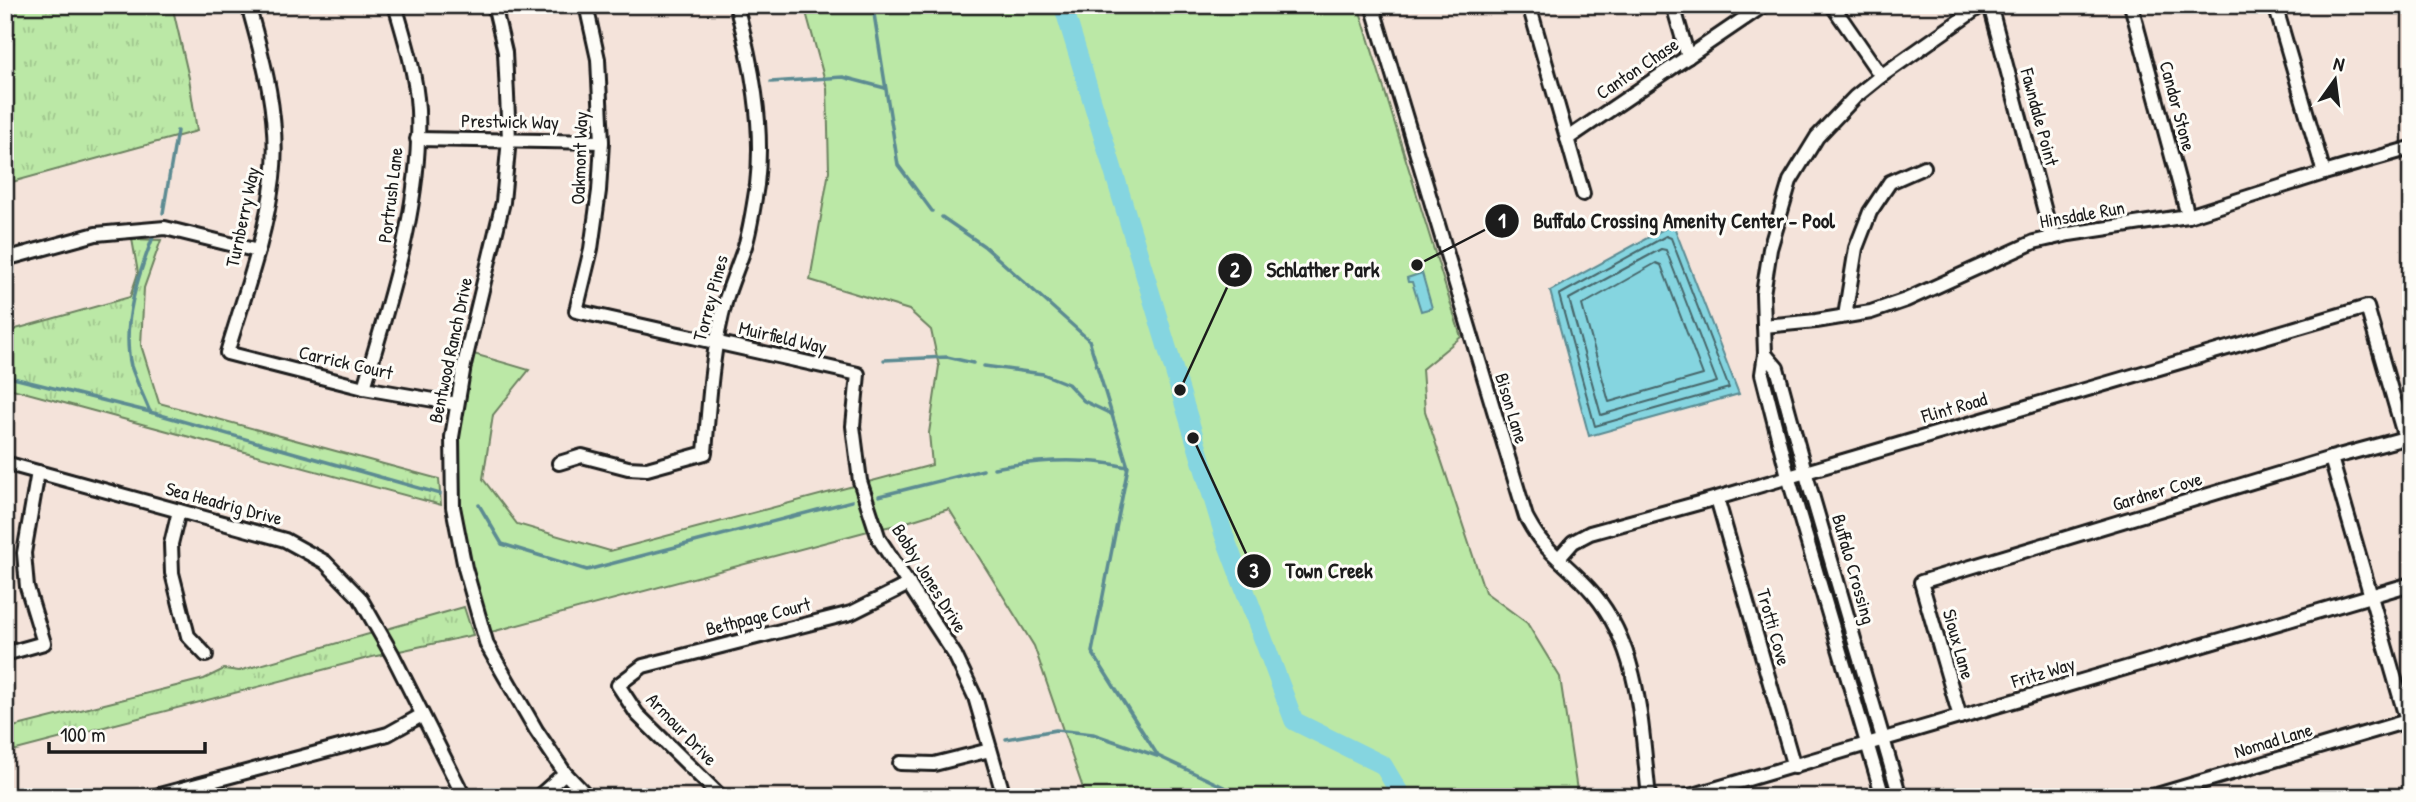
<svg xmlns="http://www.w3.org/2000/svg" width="2416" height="802" font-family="'Patrick Hand',sans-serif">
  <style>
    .grass { fill: url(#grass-tufts); stroke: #6c8261; stroke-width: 2 }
    .park { fill: #bbe8a6; stroke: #6c8261; stroke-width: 2 }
    .water { fill: #85d5e0; stroke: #5b8b92; stroke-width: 2 }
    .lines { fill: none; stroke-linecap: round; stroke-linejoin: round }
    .shore { stroke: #46666a; stroke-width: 2 }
    .stream { stroke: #5b8b92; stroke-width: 3.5 }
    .river { stroke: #85d5e0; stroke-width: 19 }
    .minor-casing { stroke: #1c1c1c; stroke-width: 18 }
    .minor { stroke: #fdfcf7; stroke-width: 12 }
    .labels { text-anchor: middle; stroke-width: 6; stroke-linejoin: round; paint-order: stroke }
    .street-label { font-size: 19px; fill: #1c1c1c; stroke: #fdfcf7 }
    .leader { fill: none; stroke: #1c1c1c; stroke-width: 2.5 }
    .callout-dot { fill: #1c1c1c; stroke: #fdfcf7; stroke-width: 2.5 }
    .mark-label { font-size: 21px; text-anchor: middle; font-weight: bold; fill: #fff }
    .callout-label { font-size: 21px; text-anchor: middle; font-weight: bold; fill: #1c1c1c; stroke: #fdfcf7; stroke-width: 6; stroke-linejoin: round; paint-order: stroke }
  </style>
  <defs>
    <pattern id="grass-tufts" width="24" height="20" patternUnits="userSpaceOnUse" patternTransform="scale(1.75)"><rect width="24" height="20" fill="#bbe8a6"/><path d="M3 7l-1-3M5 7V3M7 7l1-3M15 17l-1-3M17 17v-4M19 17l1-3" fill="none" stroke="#a0c68e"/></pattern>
  </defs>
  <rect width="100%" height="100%" fill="#f4e3da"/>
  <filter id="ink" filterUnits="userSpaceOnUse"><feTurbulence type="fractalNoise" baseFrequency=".0143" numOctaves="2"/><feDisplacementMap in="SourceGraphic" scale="14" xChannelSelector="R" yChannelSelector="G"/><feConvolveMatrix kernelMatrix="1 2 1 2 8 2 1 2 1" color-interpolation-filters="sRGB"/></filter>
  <g filter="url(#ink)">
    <!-- grass -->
    <g class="grass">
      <polygon points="5,5 172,5 189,78 197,131 5,184"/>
      <polygon points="132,239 161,240 144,288 141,345 159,403 439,479 441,505 5,387 5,332 130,297 138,273"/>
      <polygon points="464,607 473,635 372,657 5,753 5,729 204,679 224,669 239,671"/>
    </g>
    <!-- park -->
    <polygon class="park" points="804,5 1358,5 1461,337 1422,369 1425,411 1485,592 1527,623 1560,677 1578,797 1086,797 1034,646 949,509 897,525 868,531 484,634 465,568 452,437 467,352 529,370 493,415 483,479 517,524 610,551 932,465 929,433 939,366 931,330 909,310 810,280 829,171 827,88"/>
    <!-- water -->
    <g class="water">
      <polygon points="1673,224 1739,394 1589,436 1550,291"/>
      <polygon points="1422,273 1432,308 1421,311 1412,282 1408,282 1407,278"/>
    </g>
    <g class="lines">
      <!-- shore -->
      <g class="shore">
        <polygon points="1666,236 1671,238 1729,388 1595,426 1559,295"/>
        <polygon points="1661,249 1666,250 1717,382 1601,415 1569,299"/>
        <polygon points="1656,263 1661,265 1703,375 1609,402 1582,305"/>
      </g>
      <!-- stream -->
      <g class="stream">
        <polyline points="877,5 874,14 898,165 932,211"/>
        <polyline points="771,82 843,77 885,88"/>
        <polyline points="163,213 177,131"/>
        <polyline points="942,217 984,246 1089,340 1128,467 1092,652 1158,756 1245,797"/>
        <polyline points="884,360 947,357 973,363"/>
        <polyline points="984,366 1043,374 1068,384 1084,401 1111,414"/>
        <polyline points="5,376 150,412 440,494"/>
        <path d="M150 412C144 397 136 381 131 366 121 324 138 276 153 237"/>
        <path d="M994 468C1038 460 1084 457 1127 467"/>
        <polyline points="879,496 983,470"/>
        <polyline points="479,505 502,544 587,570 852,501"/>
        <polyline points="1006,739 1056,730 1093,734 1157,756"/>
      </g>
      <!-- river -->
      <polyline class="river" points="1063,5 1224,535 1294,721 1383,765 1402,797"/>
      <defs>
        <g id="minor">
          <path d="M248 5C264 61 280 119 273 178 266 237 244 296 227 353L364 388 457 404"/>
          <polyline points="494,5 505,52 509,139 503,202 464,365 452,437 453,507 465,568 487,645 536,730 565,773 588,797"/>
          <polyline points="586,5 598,59 602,142 599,191 591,249 576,311 858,374 853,426 860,481 879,539 955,655 975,697 1004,797"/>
          <path d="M1372 5 1526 517C1531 526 1536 536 1544 544 1559 561 1578 575 1593 593 1641 649 1641 727 1649 797"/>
          <polyline points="1529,5 1583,194"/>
          <polyline points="1673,5 1688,57"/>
          <polyline points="1832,5 1881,76"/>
          <polyline points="1990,5 2052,238"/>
          <polyline points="2131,5 2188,216"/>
          <polyline points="2275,5 2324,173"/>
          <polyline points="417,139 602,142"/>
          <polyline points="1567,139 1764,5"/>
          <polyline points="5,259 96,234 165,228 258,251"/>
          <polyline points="1845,316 1856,248 1870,212 1890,182 1924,167"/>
          <polyline points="1764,326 1816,321 1871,312 1906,300 2034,242 2069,234 2188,216 2324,173 2411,148"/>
          <polyline points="1765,354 1777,368 1805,471 1900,797"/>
          <path d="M364 388C390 297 422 206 418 110 416 74 405 39 395 5"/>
          <polyline points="5,463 285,540 325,562 360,598 392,654 464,797"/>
          <path d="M559 463 582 456 628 468 647 469 705 453C709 401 712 349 726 299 732 280 740 262 746 243 751 225 754 204 757 185 764 125 752 63 736 5"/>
          <polyline points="1717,498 1794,767"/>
          <polyline points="179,511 171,544 172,573 188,636 206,655"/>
          <polyline points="1559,558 1573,542 1590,533 1717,498 2367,307 2405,438 2331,458 1921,582 1960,717"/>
          <polyline points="5,654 44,643 27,587 24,553 38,472"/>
          <polyline points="900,763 934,764 990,750"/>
          <polyline points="152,797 388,734 422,715"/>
          <polyline points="538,797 565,773"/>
          <polyline points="721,797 637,714 618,685 643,666 851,613 909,584"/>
          <polyline points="1687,797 2411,584"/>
          <polyline points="1883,797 1788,476 1762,374 1765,354 1763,294 1770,249 1790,181 1817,137 1855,97 1881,76 1982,5"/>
          <polyline points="2150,797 2407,721 2331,458"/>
        </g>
      </defs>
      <!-- minor casing -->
      <use href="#minor" class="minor-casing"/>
      <!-- minor -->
      <use href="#minor" class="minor"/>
    </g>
  </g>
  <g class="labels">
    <!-- street labels -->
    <g class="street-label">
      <text transform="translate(1637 68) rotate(-34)" y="7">Canton Chase</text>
      <text transform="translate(2178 106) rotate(75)" y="7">Candor Stone</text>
      <text transform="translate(2040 117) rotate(75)" y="7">Fawndale Point</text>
      <text transform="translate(510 121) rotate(1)" y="7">Prestwick Way</text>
      <text transform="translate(579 158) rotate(-88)" y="7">Oakmont Way</text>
      <text transform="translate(390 195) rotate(-83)" y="7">Portrush Lane</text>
      <text transform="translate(2082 214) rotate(-10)" y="7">Hinsdale Run</text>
      <text transform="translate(242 217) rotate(-78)" y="7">Turnberry Way</text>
      <text transform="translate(710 298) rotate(-75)" y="7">Torrey Pines</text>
      <text transform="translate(783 337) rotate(13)" y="7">Muirfield Way</text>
      <text transform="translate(450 350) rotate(-78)" y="7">Bentwood Ranch Drive</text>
      <text transform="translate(346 362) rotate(13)" y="7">Carrick Court</text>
      <text transform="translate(1954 407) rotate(-16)" y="7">Flint Road</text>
      <text transform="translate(1512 408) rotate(73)" y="7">Bison Lane</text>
      <text transform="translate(2157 491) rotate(-17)" y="7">Gardner Cove</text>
      <text transform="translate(224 503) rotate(15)" y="7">Sea Headrig Drive</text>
      <text transform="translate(1854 569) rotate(74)" y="7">Buffalo Crossing</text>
      <text transform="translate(930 578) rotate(58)" y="7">Bobby Jones Drive</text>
      <text transform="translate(758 616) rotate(-14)" y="7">Bethpage Court</text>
      <text transform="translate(1774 627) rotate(74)" y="7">Trotti Cove</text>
      <text transform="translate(1959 644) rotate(74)" y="7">Sioux Lane</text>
      <text transform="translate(2043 672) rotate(-17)" y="7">Fritz Way</text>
      <text transform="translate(682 729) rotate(46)" y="7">Armour Drive</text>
      <text transform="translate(2273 740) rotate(-17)" y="7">Nomad Lane</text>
    </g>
  </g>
  <!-- callouts -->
  <path class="leader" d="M1417 265L1502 221M1180 390L1235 270M1193 438L1254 571"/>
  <g class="callout-dot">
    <circle cx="1417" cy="265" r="7"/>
    <circle cx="1180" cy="390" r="7"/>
    <circle cx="1193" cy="438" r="7"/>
    <circle cx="1502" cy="221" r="18"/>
    <circle cx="1235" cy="270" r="18"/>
    <circle cx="1254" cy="571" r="18"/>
  </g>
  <g class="mark-label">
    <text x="1502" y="228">1</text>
    <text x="1235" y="277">2</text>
    <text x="1254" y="578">3</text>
  </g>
  <g class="callout-label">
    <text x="1684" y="228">Buffalo Crossing Amenity Center - Pool</text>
    <text x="1323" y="277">Schlather Park</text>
    <text x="1329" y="578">Town Creek</text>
  </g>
  <!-- margin -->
  <rect width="2416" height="802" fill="none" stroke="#fdfcf7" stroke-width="28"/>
  <rect x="14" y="14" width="2388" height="774" fill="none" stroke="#1c1c1c" stroke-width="2.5" filter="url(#ink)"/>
  <!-- north arrow -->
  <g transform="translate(2335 80) rotate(14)" stroke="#fdfcf7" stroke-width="5" paint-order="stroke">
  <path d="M0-5L12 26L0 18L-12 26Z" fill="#1c1c1c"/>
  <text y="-10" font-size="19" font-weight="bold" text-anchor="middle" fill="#1c1c1c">N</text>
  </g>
  <!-- scale -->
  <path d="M49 742v10h156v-10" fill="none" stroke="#1c1c1c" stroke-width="3.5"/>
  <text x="60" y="742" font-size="21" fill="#1c1c1c" stroke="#fdfcf7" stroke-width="5" paint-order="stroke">100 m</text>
</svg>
